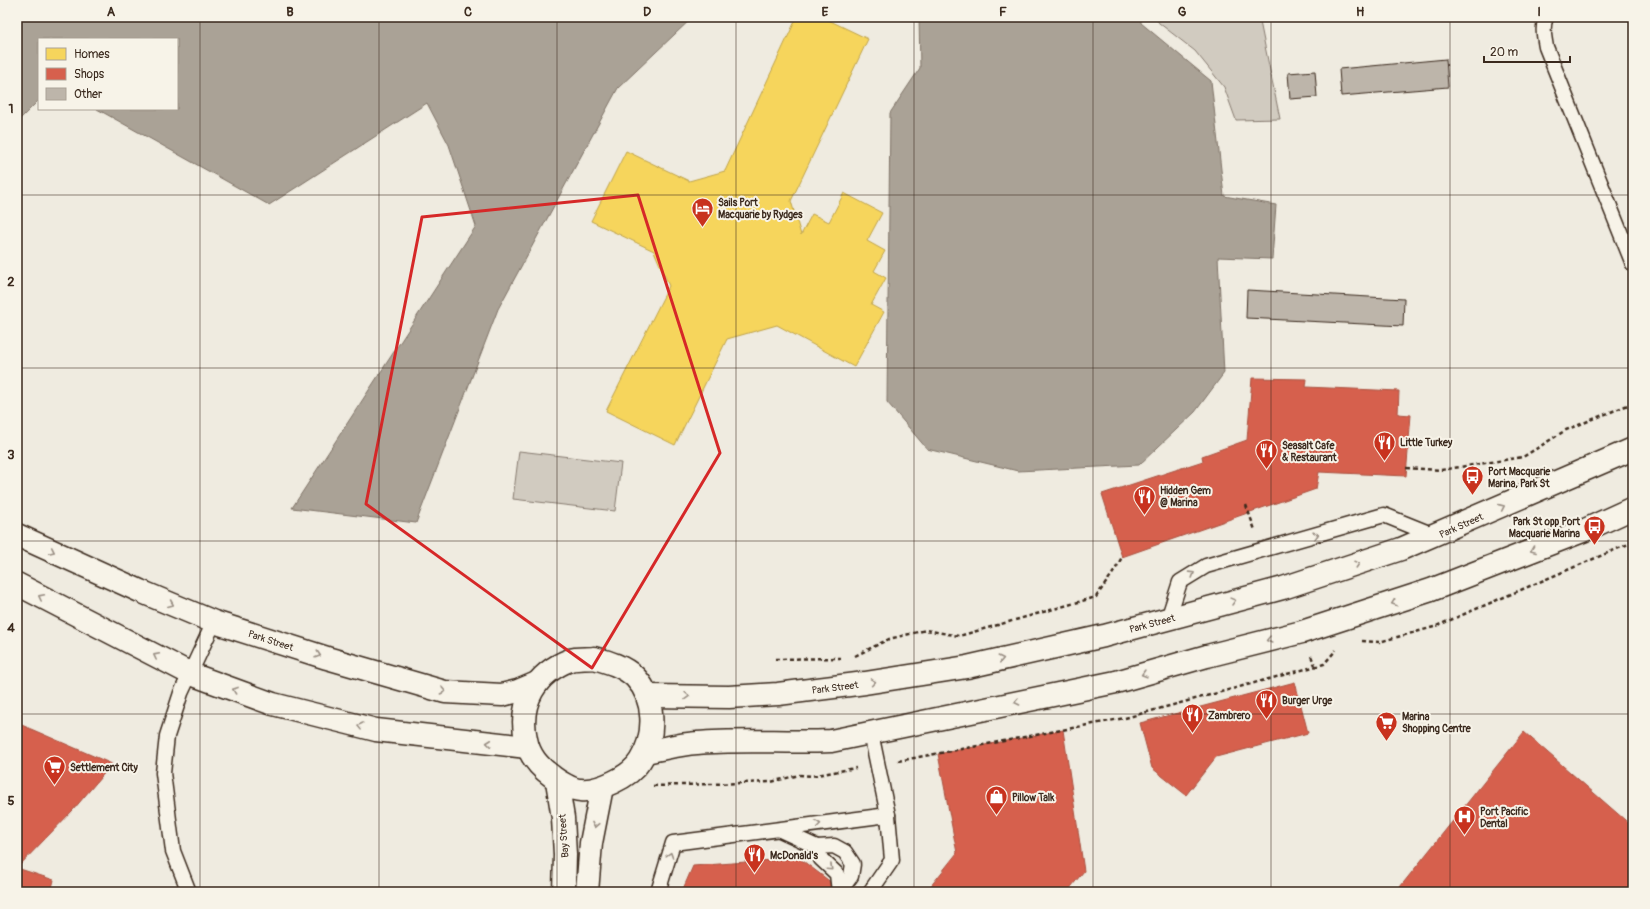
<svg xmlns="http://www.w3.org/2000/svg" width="1650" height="909" font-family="Pangolin,sans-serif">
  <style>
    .green { fill: #d1cbc0; stroke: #867a6f }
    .water { fill: #aaa296; stroke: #7e7266 }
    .homes { fill: #f6d55c; stroke: #bea249 }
    .shops { fill: #d6604d; stroke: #a8503f }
    .building { fill: #bdb5aa; stroke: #3b2a1e }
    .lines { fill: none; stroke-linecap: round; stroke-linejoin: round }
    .lane-casing { stroke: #3b2a1e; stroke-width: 17 }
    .secondary-casing { stroke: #3b2a1e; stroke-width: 25 }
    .path { stroke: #3b2a1e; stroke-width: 2.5; stroke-dasharray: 4 3; stroke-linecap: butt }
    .lane { stroke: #f7f3e8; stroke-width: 14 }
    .secondary { stroke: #f7f3e8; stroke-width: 22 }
    .oneway { stroke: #998e83 }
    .marked { fill: none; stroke: #d62828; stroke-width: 3; stroke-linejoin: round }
    .grid { fill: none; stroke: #3b2a1e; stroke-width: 1; stroke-opacity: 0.55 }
    .labels { text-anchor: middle; stroke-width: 4; stroke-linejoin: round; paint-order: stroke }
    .poi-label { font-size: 10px; font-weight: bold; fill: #3b2a1e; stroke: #f7f3e8; text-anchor: start }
    .street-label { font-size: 10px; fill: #3b2a1e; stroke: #f7f3e8 }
    .neatline { fill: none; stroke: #3b2a1e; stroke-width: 1.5 }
    .grid-label { font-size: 13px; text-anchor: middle; font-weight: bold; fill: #3b2a1e }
  </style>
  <rect width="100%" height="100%" fill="#efebe0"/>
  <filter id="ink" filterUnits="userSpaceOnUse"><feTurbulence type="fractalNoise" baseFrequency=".025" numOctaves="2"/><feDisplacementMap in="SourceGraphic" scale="8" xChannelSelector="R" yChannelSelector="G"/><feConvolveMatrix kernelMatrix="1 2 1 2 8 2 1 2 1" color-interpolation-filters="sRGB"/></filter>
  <g filter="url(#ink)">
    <!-- green -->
    <g class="green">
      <polygon points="1155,17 1259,17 1280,119 1236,120 1224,87 1195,51 1159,23"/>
      <polygon points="519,451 621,463 615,511 513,499"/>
    </g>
    <!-- water -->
    <g class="water">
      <polygon points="17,17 693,17 618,88 498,309 416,523 292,508 476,226 449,145 427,103 269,205 97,109 177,109 177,39 39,39 39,100 17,122"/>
      <polygon points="919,17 1141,17 1141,23 1211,81 1224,196 1276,205 1272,259 1218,257 1224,373 1195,412 1139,465 1018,471 927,449 887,402 890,113 920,68"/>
    </g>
    <!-- homes -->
    <polygon class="homes" points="797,17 822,17 868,39 791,201 801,235 812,214 829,222 844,193 882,213 867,241 885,251 874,271 886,278 871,305 884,312 854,367 777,325 727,339 675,445 606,411 669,286 654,251 591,221 626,151 689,181 725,171"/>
    <!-- shops -->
    <g class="shops">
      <polygon points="1252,378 1307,379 1306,387 1399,391 1398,414 1411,415 1406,476 1319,472 1316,489 1122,557 1102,494 1203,461 1202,456 1247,440"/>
      <polygon points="1295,682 1308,733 1216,757 1186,795 1152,768 1140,723"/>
      <polygon points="17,723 112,764 73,810 17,868"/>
      <polygon points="1063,730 1084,871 1067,892 926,892 957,853 938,754"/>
      <polygon points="1524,732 1633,827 1633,892 1396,892"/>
      <polygon points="799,858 832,883 831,892 683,892 683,889 693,866"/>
      <polygon points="17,868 54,880 51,892 17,892"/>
    </g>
    <!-- building -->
    <g class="building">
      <polygon points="1446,59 1448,87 1341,96 1339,69"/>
      <polygon points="1315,71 1317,97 1290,99 1288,73"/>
      <polygon points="1247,290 1404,299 1403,326 1246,318"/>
    </g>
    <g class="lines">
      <defs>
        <g id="lane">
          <path d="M1546 17C1542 27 1544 36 1546 47L1633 264"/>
          <polyline points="1168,619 1180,582 1206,566 1384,515 1436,536"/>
          <polyline points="780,830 817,847 821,859 837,874 839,892"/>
          <polyline points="817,847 834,846 845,852 853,864 851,876 840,891"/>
          <polyline points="189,892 173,851 163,773 167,736 181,693 214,622"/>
          <polyline points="658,892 673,843 888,815"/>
          <polyline points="870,892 892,860 888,815 871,733"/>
        </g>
        <g id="secondary">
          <polyline points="17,535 140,591 214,622 327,658 445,692 502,695 518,691 537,683"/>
          <polyline points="17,584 191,674 273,704 376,730 527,747"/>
          <path d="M594 658C609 662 623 666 635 677 656 699 656 736 640 761 630 777 598 792 580 790 573 790 558 781 553 777 539 767 529 756 526 739 518 703 536 673 570 660 577 658 587 659 594 658Z"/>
          <polyline points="648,696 729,697 778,694 865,683 967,667 1104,636 1283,588 1401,549 1633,449"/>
          <path d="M645 752C662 749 680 744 697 743 741 739 787 743 831 741L1116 682 1207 656 1302 632 1431 590 1585 530 1633 508"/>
          <polyline points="557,781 563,818 565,855 564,892"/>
          <polyline points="587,892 591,843 602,787"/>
        </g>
      </defs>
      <!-- lane casing -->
      <use href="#lane" class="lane-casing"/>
      <!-- secondary casing -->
      <use href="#secondary" class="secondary-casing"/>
      <!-- path -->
      <g class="path">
        <polyline points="1406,468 1441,470 1523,457 1566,430 1633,403"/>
        <polyline points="1246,505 1255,530"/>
        <polyline points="1362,641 1379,642 1434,627 1633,542"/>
        <polyline points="855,656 889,639 926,630 959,636 1096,597 1115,570 1122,557"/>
        <polyline points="1311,656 1315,665"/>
        <polyline points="775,659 841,658"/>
        <polyline points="898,761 1125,718 1324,664 1336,650"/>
        <polyline points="653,786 771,782 799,775 812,776 856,768"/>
      </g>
      <!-- lane -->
      <use href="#lane" class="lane"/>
      <!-- secondary -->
      <use href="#secondary" class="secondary"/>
    </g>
    <!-- one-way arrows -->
    <defs><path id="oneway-chevron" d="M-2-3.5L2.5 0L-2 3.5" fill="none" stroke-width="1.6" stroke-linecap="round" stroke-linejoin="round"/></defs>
    <g class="oneway">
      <use href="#oneway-chevron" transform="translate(1502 507) rotate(-24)"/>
      <use href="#oneway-chevron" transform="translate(1316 535) rotate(-16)"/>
      <use href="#oneway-chevron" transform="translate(1533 550) rotate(159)"/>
      <use href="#oneway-chevron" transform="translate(52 551) rotate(25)"/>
      <use href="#oneway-chevron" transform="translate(1357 564) rotate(-18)"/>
      <use href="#oneway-chevron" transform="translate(1192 574) rotate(-32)"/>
      <use href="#oneway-chevron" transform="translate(41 597) rotate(-153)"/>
      <use href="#oneway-chevron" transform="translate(1233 601) rotate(-15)"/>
      <use href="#oneway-chevron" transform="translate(1394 603) rotate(161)"/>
      <use href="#oneway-chevron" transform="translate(171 604) rotate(23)"/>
      <use href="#oneway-chevron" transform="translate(1269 640) rotate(166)"/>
      <use href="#oneway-chevron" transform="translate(318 655) rotate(18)"/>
      <use href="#oneway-chevron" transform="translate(156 656) rotate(-153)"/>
      <use href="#oneway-chevron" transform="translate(1001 659) rotate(-13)"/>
      <use href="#oneway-chevron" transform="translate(1144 674) rotate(164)"/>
      <use href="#oneway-chevron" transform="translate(873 682) rotate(-9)"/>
      <use href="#oneway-chevron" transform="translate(235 690) rotate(-160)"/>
      <use href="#oneway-chevron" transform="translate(443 691) rotate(12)"/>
      <use href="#oneway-chevron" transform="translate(687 696) rotate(1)"/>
      <use href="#oneway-chevron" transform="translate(1017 702) rotate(168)"/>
      <use href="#oneway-chevron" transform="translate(360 726) rotate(-166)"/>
      <use href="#oneway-chevron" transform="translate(489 743) rotate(-174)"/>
      <use href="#oneway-chevron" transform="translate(818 824) rotate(-7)"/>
      <use href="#oneway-chevron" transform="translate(595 825) rotate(101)"/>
      <use href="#oneway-chevron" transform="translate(670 855) rotate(-72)"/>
      <use href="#oneway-chevron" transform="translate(830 868) rotate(43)"/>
    </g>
  </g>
  <!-- marked area -->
  <path class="marked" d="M638 195 720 453 592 668 366 504 422 217Z"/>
  <!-- grid -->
  <path class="grid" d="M200 17V892M379 17V892M557 17V892M736 17V892M914 17V892M1093 17V892M1271 17V892M1450 17V892M17 195H1633M17 368H1633M17 541H1633M17 714H1633"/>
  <!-- icons -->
  <defs>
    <symbol id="hotel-pin" viewBox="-11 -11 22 30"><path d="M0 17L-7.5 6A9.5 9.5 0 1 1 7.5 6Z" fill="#c8321e" stroke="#f7f3e8"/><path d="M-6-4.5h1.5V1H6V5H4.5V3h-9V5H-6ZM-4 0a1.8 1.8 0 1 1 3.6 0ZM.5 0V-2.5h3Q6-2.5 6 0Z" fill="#fff"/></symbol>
    <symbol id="restaurant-pin" viewBox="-11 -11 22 30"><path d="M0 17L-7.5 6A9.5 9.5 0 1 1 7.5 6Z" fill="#c8321e" stroke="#f7f3e8"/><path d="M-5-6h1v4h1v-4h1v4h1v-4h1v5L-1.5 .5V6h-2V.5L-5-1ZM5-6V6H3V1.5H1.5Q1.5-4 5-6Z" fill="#fff"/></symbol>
    <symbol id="bus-pin" viewBox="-11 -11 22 30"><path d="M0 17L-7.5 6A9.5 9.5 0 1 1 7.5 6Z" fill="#c8321e" stroke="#f7f3e8"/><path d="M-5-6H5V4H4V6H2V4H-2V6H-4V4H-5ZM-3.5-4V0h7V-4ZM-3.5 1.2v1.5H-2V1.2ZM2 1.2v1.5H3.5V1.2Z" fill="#fff"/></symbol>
    <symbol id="supermarket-pin" viewBox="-11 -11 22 30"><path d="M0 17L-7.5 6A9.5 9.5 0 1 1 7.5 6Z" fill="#c8321e" stroke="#f7f3e8"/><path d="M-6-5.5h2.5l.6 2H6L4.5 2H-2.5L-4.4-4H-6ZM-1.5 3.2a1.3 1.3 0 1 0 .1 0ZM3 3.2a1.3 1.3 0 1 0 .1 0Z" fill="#fff"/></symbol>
    <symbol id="shop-pin" viewBox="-11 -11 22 30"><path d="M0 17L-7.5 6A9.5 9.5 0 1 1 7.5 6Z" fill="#c8321e" stroke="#f7f3e8"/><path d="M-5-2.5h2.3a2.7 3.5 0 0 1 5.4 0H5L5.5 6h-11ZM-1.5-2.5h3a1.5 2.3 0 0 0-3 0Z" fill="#fff"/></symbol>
    <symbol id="hospital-pin" viewBox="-11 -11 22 30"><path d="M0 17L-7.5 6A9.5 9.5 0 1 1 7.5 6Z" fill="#c8321e" stroke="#f7f3e8"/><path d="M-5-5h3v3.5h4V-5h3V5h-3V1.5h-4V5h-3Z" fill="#fff"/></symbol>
  </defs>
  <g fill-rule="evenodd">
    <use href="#hotel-pin" x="690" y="196" width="25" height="34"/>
    <use href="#restaurant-pin" x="1372" y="430" width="25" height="34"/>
    <use href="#restaurant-pin" x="1254" y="438" width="25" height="34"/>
    <use href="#bus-pin" x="1460" y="464" width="25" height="34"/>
    <use href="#restaurant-pin" x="1132" y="484" width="25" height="34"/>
    <use href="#bus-pin" x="1582" y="514" width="25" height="34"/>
    <use href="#restaurant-pin" x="1254" y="688" width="25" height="34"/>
    <use href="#restaurant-pin" x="1180" y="702" width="25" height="34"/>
    <use href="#supermarket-pin" x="1374" y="710" width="25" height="34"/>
    <use href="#supermarket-pin" x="42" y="754" width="25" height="34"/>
    <use href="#shop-pin" x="984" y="784" width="25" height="34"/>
    <use href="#hospital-pin" x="1452" y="804" width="25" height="34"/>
    <use href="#restaurant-pin" x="742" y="842" width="25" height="34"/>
  </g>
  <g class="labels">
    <!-- poi labels -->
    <g class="poi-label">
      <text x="718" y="206">Sails Port<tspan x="718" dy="12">Macquarie by Rydges</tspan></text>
      <text x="1400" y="446">Little Turkey</text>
      <text x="1282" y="449">Seasalt Cafe<tspan x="1282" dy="12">&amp; Restaurant</tspan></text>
      <text x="1488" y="475">Port Macquarie<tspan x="1488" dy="12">Marina, Park St</tspan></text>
      <text x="1160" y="494">Hidden Gem<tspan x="1160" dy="12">@ Marina</tspan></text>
      <text x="1580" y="525" text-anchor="end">Park St opp Port<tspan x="1580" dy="12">Macquarie Marina</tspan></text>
      <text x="1282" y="704">Burger Urge</text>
      <text x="1208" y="719">Zambrero</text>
      <text x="1402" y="720">Marina<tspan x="1402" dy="12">Shopping Centre</tspan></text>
      <text x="70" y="771">Settlement City</text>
      <text x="1012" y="801">Pillow Talk</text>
      <text x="1480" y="815">Port Pacific<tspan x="1480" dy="12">Dental</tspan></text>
      <text x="770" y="859">McDonald's</text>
    </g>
    <!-- street labels -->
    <g class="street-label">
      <text transform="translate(1461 525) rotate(-24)" y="4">Park Street</text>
      <text transform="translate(1152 623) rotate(-15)" y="4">Park Street</text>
      <text transform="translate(271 640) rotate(18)" y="4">Park Street</text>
      <text transform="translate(835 687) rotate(-7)" y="4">Park Street</text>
      <text transform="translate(563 836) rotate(-94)" y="4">Bay Street</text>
    </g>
  </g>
  <!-- margin -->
  <rect width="1650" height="909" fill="none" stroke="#f7f3e8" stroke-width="44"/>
  <!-- legend -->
  <rect x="38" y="38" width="140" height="72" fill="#f7f3e8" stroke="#aca397"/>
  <rect x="46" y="48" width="20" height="12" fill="#f6d55c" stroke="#aca397"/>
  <text x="74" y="58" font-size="12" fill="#3b2a1e">Homes</text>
  <rect x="46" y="68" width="20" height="12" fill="#d6604d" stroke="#aca397"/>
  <text x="74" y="78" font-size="12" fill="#3b2a1e">Shops</text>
  <rect x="46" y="88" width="20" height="12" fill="#bdb5aa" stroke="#aca397"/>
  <text x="74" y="98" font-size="12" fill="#3b2a1e">Other</text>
  <!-- scale -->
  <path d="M1484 56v6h86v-6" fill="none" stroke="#3b2a1e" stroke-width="2"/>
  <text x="1490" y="56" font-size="12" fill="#3b2a1e" stroke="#f7f3e8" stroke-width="3" paint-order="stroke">20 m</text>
  <rect x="22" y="22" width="1606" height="865" class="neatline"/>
  <g class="grid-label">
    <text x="111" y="16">A</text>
    <text x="290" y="16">B</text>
    <text x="468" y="16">C</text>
    <text x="647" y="16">D</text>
    <text x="825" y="16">E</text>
    <text x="1003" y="16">F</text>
    <text x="1182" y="16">G</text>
    <text x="1360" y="16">H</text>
    <text x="1539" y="16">I</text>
    <text x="11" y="113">1</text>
    <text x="11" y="286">2</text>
    <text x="11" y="459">3</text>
    <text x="11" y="632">4</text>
    <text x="11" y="805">5</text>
  </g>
</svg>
